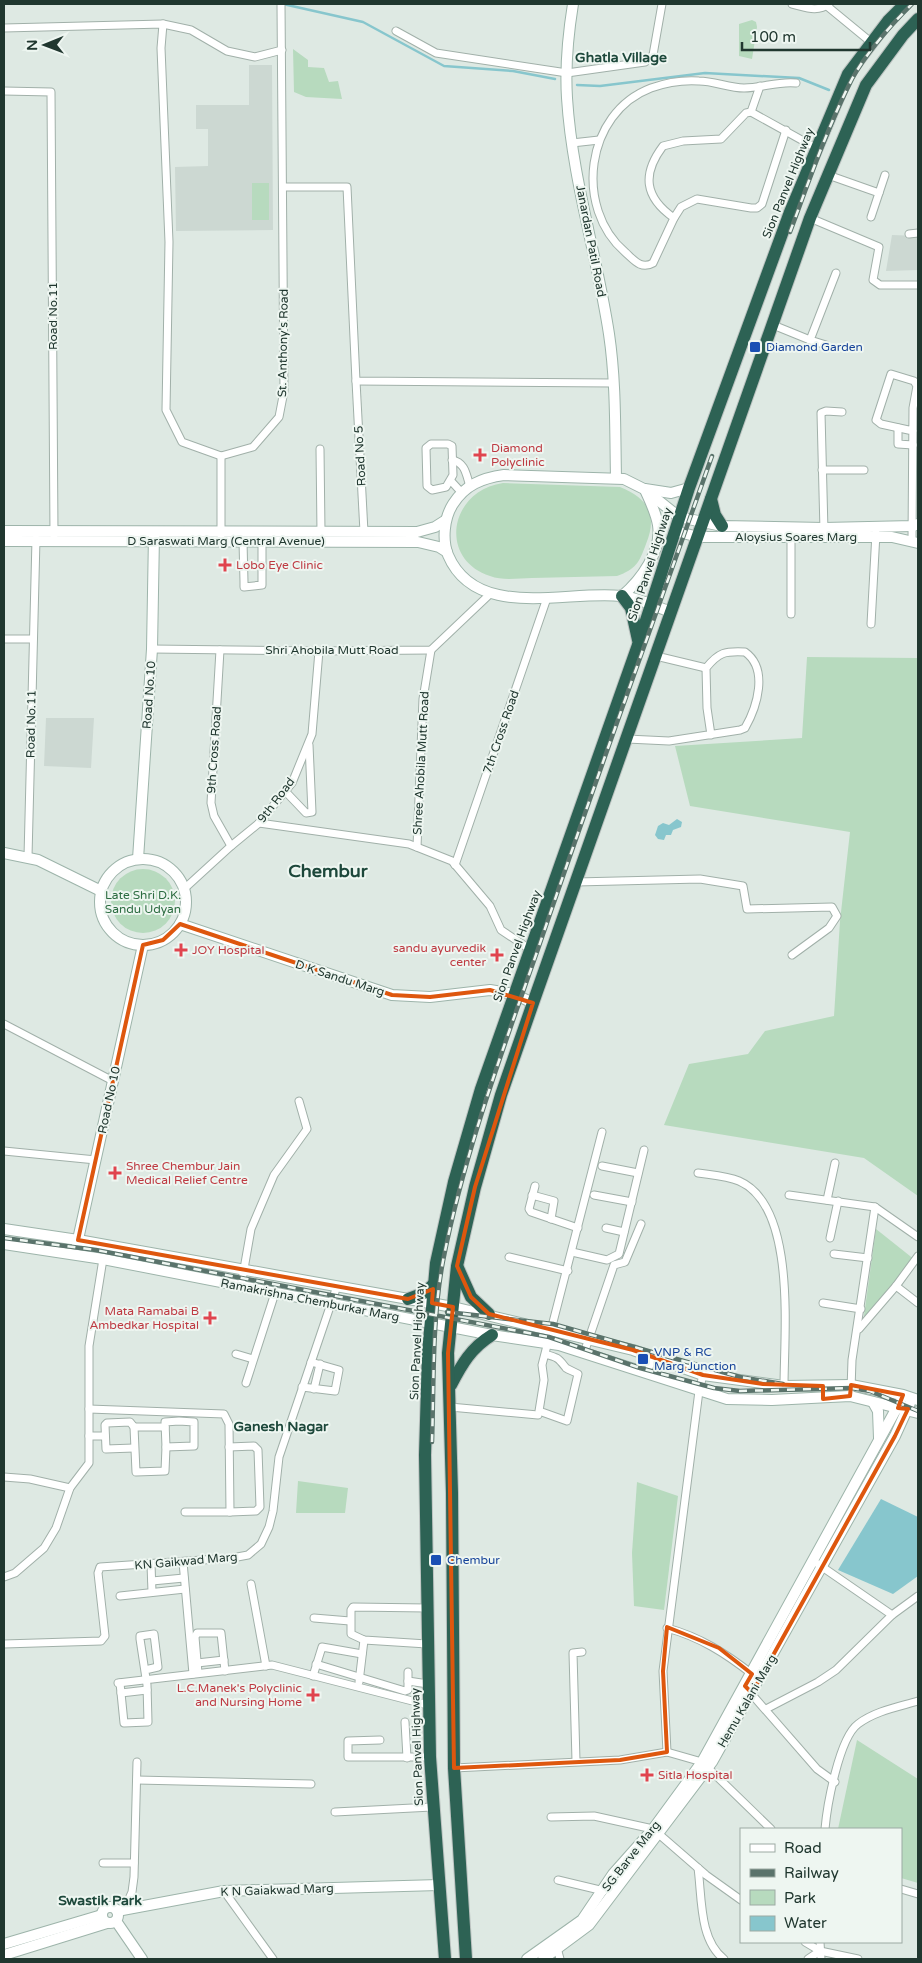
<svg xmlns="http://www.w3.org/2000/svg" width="922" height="1963" font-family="'Varela Round',sans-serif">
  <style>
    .built { fill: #ccd8d2 }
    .green { fill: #b7dabe }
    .water { fill: #87c6cd }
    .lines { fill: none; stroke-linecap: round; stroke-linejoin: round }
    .stream { stroke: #87c6cd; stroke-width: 2.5 }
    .street-casing { stroke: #a1b0a9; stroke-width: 9 }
    .secondary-casing { stroke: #9db4aa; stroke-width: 12 }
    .highway-casing { stroke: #bcc3c1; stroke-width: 14 }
    .street { stroke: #fff; stroke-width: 7 }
    .secondary { stroke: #fff; stroke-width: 10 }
    .highway { stroke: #2d6254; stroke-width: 12 }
    .rail-casing { stroke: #5a736b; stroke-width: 4.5 }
    .rail { stroke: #eef6f1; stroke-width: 2.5; stroke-dasharray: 8; stroke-linecap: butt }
    .marked { fill: none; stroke: #de570e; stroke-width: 4; stroke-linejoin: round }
    .transit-dot { fill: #1a4fb4; stroke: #eef6f1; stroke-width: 2 }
    .health-dot { fill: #e0444e; stroke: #eef6f1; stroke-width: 2 }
    .labels { text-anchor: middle; stroke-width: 4; stroke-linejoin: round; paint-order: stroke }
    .street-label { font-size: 12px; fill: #20372f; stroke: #eef6f1 }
    .transit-label { font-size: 12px; fill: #164399; stroke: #eef6f1; text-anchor: start }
    .health-label { font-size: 12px; fill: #be3a42; stroke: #eef6f1; text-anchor: start }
    .park-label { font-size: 12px; fill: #2c6c41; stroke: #eef6f1 }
    .neighbourhood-label { font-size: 14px; font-weight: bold; fill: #1d483b; stroke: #eef6f1 }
    .district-label { font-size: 18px; font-weight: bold; fill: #1d483b; stroke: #eef6f1 }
  </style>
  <rect width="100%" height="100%" fill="#dee9e3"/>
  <!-- built -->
  <g class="built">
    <polygon points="249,65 272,65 273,230 176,231 175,167 208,166 208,129 196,129 196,105 249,105"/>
    <polygon points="892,235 918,236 918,270 886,271"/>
    <polygon points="46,718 94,718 91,768 44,766"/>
  </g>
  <!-- green -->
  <g class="green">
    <polygon points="752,20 756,22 757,27 752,59 739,56 739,24"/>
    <polygon points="293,49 308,60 308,67 324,68 329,82 338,81 342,99 306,97 294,92"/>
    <rect x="252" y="183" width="17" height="37"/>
    <path d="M503 483 620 487C648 498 658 515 646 544 639 563 636 569 617 576 588 577 560 577 532 578 519 578 503 581 490 576 438 559 449 491 503 483Z"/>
    <polygon points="917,556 918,557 918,1196 864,1158 664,1125 689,1064 748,1054 765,1031 834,1016 840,921 850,832 690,806 675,746 802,738 807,657 917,658"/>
    <circle cx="143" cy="901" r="32"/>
    <polygon points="876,1229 915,1260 862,1330"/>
    <polygon points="298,1481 348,1488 345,1513 296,1513"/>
    <polygon points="637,1482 678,1496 664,1610 634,1606 632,1553"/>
    <polygon points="857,1740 918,1779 918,1883 901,1878 901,1829 838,1829"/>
  </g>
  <!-- water -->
  <g class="water">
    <polygon points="677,819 682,822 681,827 673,830 671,835 666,835 664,840 658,839 655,835 658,826 663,823 669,825"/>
    <polygon points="881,1499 918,1517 918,1576 893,1594 838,1570"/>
  </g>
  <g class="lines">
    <!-- stream -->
    <g class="stream">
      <polyline points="283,4 363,22 444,66 513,71 555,79"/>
      <polyline points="577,85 600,86 705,73 799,78 829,90"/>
    </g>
    <defs>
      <g id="street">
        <path d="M792 4C805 7 817 13 829 4"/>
        <polyline points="827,6 872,43"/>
        <polyline points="163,24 161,48 169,242 166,410 182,442 221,456 253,447 279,417 284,391 281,4"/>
        <polyline points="4,28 163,24 191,30 227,51 255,57 282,50"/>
        <polyline points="396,31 436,53 567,73 645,62 653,55 662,4"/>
        <path d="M796 83C778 81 762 88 744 88 729 88 714 81 699 81 684 80 665 83 651 88 585 113 574 208 625 252 634 260 641 270 653 263L674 218C644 197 642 174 663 146L683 141 721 139 746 113 751 112 816 148"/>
        <polyline points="4,91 51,92 54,535"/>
        <polyline points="751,112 760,86"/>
        <polyline points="572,143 599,140"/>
        <polyline points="828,175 879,193 871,217"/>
        <polyline points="283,187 347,187 356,381 613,383"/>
        <polyline points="879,193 885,175"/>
        <polyline points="674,218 681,207 697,199 751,208 757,208 762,204 786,130"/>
        <polyline points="810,218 879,247 873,280 880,285 918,285"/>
        <polyline points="909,234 918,233"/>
        <polyline points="773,325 810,340"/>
        <polyline points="826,345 810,340 836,273"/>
        <polyline points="356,381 364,532"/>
        <polyline points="898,428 898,444 913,445"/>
        <polygon points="431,444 448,444 452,446 453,475 446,487 432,490 427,486 426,448"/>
        <polyline points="320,449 321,532"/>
        <polyline points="221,456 221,535"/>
        <path d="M452 460C466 463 466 475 470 486"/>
        <polyline points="822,470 864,470"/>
        <polyline points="451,481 462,493"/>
        <polyline points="824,531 821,413 826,411 842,412"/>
        <polyline points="791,535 791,614"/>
        <polyline points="912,540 913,408 917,386 914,381 891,374 876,420 881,424 913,431"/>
        <polyline points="243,541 244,582 244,587 262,585 262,541"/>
        <polyline points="871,624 876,533"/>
        <polyline points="4,639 33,639"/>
        <polyline points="152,649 319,651 431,650 490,594"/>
        <polyline points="220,650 211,803 214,816 231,846"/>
        <polyline points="656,656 706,668"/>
        <path d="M627 739 669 741 740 730 745 728C757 707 769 669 745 652 725 651 719 652 706 668L707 708 711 735"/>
        <polyline points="285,791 306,813 312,812 309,745"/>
        <polyline points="259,823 409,844 452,861 490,906 501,930 531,950"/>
        <polyline points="417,847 423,699 431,650"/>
        <polyline points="28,857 36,539"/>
        <polyline points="455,865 547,598"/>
        <polyline points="576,882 700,879 743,886 747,909 832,907 837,916 829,928 792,955"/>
        <polyline points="184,889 231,846 259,823 292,783 312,734 319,651"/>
        <polyline points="4,1024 113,1081"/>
        <polyline points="4,1151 96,1160"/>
        <polyline points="602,1166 638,1173"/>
        <path d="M698 1173C711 1175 727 1176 739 1181 797 1206 784 1334 784 1386"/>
        <polyline points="535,1186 529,1209 531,1212 578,1228"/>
        <polyline points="532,1195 554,1201 551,1219"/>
        <polyline points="594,1195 632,1202"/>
        <polyline points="789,1195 875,1207"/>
        <polyline points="827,1200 835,1163"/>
        <polyline points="606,1228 624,1232"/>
        <polyline points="830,1238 838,1201"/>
        <polyline points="572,1252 607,1260 619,1254 644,1150"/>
        <polyline points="834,1254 868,1258"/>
        <polyline points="509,1257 568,1271"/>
        <polyline points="241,1286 251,1229 274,1175 307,1129 299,1101"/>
        <polyline points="896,1286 918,1303"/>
        <polyline points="823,1303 861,1309"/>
        <polyline points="859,1329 896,1286 918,1256"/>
        <polyline points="584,1353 614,1265 625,1262 641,1224"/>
        <polyline points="236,1354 253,1359"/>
        <path d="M545 1354C559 1358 558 1358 566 1368 569 1370 575 1372 578 1374L567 1421 539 1411 544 1380 542 1365 602 1132"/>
        <polyline points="647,1373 653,1357"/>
        <polyline points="246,1383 275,1293"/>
        <polyline points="302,1387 335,1391 339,1370 311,1362"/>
        <polyline points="314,1389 320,1364"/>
        <polyline points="851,1389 852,1360 875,1207 918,1237"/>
        <polyline points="450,1407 538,1415"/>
        <polyline points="89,1409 224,1414 229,1424 230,1512 185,1512"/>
        <polygon points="179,1421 194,1422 194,1446 166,1447 165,1422"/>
        <polyline points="134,1427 130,1422 107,1423 105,1425 106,1449 134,1448"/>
        <polyline points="165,1427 134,1427 136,1472 165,1471 166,1447"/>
        <polyline points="89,1436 105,1436"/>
        <polyline points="229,1447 254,1446 258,1450 260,1507 256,1511 230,1512"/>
        <polyline points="4,1477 30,1479 70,1488"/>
        <polyline points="183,1562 193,1674"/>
        <polyline points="151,1564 152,1592"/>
        <polyline points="818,1564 892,1615 918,1596"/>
        <polyline points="4,1577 15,1573 44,1548 56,1528 70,1488 89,1463 89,1346 103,1259"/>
        <polyline points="152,1581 184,1578"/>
        <polyline points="251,1584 266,1666"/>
        <polyline points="120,1596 185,1589"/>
        <polyline points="427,1608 353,1607 351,1610 351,1634 364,1640 427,1644"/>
        <polyline points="314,1618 350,1621"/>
        <path d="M667 1628C700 1637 725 1653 752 1674"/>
        <polyline points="4,1644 101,1641 105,1636 98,1573 100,1567 232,1558 248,1555 261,1544 269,1527 273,1511 279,1457 337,1286"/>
        <polyline points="197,1663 224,1660"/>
        <polyline points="316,1664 405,1691 408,1690 408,1672"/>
        <polyline points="198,1673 195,1637 197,1633 221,1633 225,1671"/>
        <polyline points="313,1676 322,1647 362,1654"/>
        <polyline points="408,1681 428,1684"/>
        <polyline points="359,1682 364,1640"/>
        <polyline points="118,1683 272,1665 428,1705"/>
        <polyline points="120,1683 124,1723 148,1722 147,1685 140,1639 140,1636 154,1634 158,1667 145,1670"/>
        <polyline points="748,1690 817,1769 835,1782"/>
        <polyline points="121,1693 147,1690"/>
        <polyline points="766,1709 818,1682 836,1670 892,1615"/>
        <polyline points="405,1722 407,1758"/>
        <polyline points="380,1740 348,1741 348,1757 430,1757"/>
        <polyline points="667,1752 663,1671 699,1391 703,1375"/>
        <polyline points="576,1761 573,1653 582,1652"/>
        <polyline points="454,1768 620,1760 667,1752 702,1762 771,1829"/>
        <polyline points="137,1780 311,1784"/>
        <polyline points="335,1812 432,1807"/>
        <polyline points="551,1817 594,1816 653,1829 706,1875 741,1900"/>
        <path d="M825 1829C827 1806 839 1738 858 1724 875 1711 898 1707 918 1701"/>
        <polyline points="103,1863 134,1863"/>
        <path d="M698 1868C702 1897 699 1940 724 1959"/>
        <polyline points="558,1880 604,1891"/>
        <polyline points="901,1889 918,1894"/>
        <polyline points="224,1891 273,1959"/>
        <polyline points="124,1910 132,1892 134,1877 137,1762"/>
        <polyline points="805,1942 820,1951 858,1959"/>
        <polyline points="820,1942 821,1959"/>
        <polyline points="557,1948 560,1959"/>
        <polyline points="808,1959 820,1951"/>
      </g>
      <g id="secondary">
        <path d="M573 4C568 35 565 66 567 98 572 178 597 255 609 334 616 381 615 430 616 478"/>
        <polyline points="645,489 671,493 689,488"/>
        <polyline points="4,531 417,532 435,527 446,520"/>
        <polyline points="674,531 699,537 892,537 918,543"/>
        <polyline points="4,541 418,542 439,547 447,552"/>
        <path d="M622 596C641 580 662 551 658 525 656 513 651 503 646 492"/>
        <path d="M671 612C656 607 637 597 621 596 565 590 476 621 448 555 442 540 444 518 453 504 465 485 482 478 504 475L624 479 644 489 679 517 722 526 824 528 913 526 918 524"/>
        <polyline points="4,853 38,860 101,891"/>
        <polyline points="138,859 152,649 154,535"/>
        <circle cx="143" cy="902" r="43"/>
        <polyline points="180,924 392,995 430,997 490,990 514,994 533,1003"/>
        <polyline points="4,1229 78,1240 453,1307 633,1350 703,1375 784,1386 851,1385 903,1395 918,1400"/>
        <polyline points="4,1244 103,1259 492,1335 559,1345 727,1399 772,1400 850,1396 918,1413"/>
        <polyline points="77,1244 143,945"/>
        <polyline points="873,1402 878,1411 879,1438"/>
        <circle cx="110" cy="1915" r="8"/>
        <polyline points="117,1911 224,1891 439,1885"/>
        <polyline points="116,1921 142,1959"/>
        <polyline points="4,1944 102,1915"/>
        <polyline points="4,1955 107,1923"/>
        <polyline points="527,1959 582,1920 613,1874 653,1829 702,1762 900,1402"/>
        <polyline points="543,1959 589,1925 712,1762 895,1436 910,1403"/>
      </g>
      <g id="highway">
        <polyline points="711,499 715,515 722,526"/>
        <polyline points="622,596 631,608 638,640"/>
        <polyline points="458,1268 471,1297 489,1314"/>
        <polyline points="408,1299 424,1293 434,1284"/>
        <path d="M451 1385C462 1364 471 1348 492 1335"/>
        <polyline points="445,1959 430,1757 425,1455 428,1353 436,1263 454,1182 481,1089 638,645 689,488 790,212 848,74 888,21 905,4"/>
        <polyline points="466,1959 454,1768 452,1493 448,1353 457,1266 475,1187 501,1095 533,1003 810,218 866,85 903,35 918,19"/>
      </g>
    </defs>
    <!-- street casing -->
    <use href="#street" class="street-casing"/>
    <!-- secondary casing -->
    <use href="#secondary" class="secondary-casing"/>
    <!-- highway casing -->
    <use href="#highway" class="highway-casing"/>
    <!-- street -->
    <use href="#street" class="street"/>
    <!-- secondary -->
    <use href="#secondary" class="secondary"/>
    <!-- highway -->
    <use href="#highway" class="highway"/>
    <defs>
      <g id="rail">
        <path d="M790 232C809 181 827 128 852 79 867 52 890 26 912 4"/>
        <polyline points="4,1238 96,1250 549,1337 640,1368 714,1388 740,1391 851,1388 870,1391 918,1411"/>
        <polyline points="447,1312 553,1324 740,1377 783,1384"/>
        <path d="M432 1442C434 1384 432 1319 443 1261 464 1154 502 1052 538 949 594 784 654 620 712 456"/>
      </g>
    </defs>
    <!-- rail casing -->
    <use href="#rail" class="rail-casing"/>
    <!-- rail -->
    <use href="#rail" class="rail"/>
  </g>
  <!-- marked area -->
  <path class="marked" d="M180 924 392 995 430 997 490 990 533 1003 475 1187 457 1266 471 1297 489 1314 633 1350 703 1375 763 1384 823 1386V1399L850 1396 851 1385 903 1395 898 1408 908 1409 895 1436 752 1693 745 1686 752 1674 719 1648 667 1627 663 1671 667 1752 620 1760 454 1768 448 1353 453 1307 432 1303 433 1289 408 1299 78 1240 143 945 163 940Z"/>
  <!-- markers -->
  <g class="transit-dot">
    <rect x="749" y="341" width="12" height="12" rx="2.5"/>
    <rect x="637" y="1353" width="12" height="12" rx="2.5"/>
    <rect x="430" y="1554" width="12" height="12" rx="2.5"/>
  </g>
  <g class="health-dot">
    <path d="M477.5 447.5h5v5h5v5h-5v5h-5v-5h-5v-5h5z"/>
    <path d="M222.5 557.5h5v5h5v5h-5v5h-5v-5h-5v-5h5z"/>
    <path d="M178.5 942.5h5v5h5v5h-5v5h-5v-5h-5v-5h5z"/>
    <path d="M494.5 947.5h5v5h5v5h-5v5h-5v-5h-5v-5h5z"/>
    <path d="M112.5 1165.5h5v5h5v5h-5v5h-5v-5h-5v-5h5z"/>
    <path d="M207.5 1310.5h5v5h5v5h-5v5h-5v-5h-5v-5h5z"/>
    <path d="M310.5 1687.5h5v5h5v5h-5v5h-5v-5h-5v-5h5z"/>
    <path d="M644.5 1767.5h5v5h5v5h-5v5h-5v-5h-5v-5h5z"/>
  </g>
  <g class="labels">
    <!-- street labels -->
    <g class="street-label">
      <text transform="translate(788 183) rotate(-68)" y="4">Sion Panvel Highway</text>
      <text transform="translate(591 241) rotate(79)" y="4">Janardan Patil Road</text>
      <text transform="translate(53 316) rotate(-90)" y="4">Road No.11</text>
      <text transform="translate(283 343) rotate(-89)" y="4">St. Anthony's Road</text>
      <text transform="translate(360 456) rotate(-93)" y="4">Road No 5</text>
      <text x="796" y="541">Aloysius Soares Marg</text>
      <text x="226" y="545">D Saraswati Marg (Central Avenue)</text>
      <text transform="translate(650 564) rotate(-72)" y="4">Sion Panvel Highway</text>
      <text x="332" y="654">Shri Ahobila Mutt Road</text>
      <text transform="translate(149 695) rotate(-86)" y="4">Road No.10</text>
      <text transform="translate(31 724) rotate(-89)" y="4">Road No.11</text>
      <text transform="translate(501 732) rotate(-71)" y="4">7th Cross Road</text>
      <text transform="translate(214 750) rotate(-86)" y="4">9th Cross Road</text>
      <text transform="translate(421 763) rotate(-87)" y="4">Shree Ahobila Mutt Road</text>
      <text transform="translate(276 800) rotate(-53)" y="4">9th Road</text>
      <text transform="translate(517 946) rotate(-70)" y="4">Sion Panvel Highway</text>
      <text transform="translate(340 978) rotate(18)" y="4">D K Sandu Marg</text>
      <text transform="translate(109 1100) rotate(-78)" y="4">Road No 10</text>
      <text transform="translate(310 1300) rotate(11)" y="4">Ramakrishna Chemburkar Marg</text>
      <text transform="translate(417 1341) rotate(-87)" y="4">Sion Panvel Highway</text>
      <text transform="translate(186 1561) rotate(-5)" y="4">KN Gaikwad Marg</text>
      <text transform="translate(747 1701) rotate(-60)" y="4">Hemu Kalani Marg</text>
      <text transform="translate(417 1747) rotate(-92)" y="4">Sion Panvel Highway</text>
      <text transform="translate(631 1856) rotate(-52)" y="4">SG Barve Marg</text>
      <text transform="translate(277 1890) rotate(-2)" y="4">K N Gaiakwad Marg</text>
    </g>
    <!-- transit labels -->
    <g class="transit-label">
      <text x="766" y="351">Diamond Garden</text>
      <text x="654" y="1356">VNP &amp; RC<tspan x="654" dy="14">Marg Junction</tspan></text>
      <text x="447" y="1564">Chembur</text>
    </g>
    <!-- health labels -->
    <g class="health-label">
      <text x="491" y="452">Diamond<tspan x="491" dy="14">Polyclinic</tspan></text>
      <text x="236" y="569">Lobo Eye Clinic</text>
      <text x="486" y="952" text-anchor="end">sandu ayurvedik<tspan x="486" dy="14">center</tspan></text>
      <text x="192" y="954">JOY Hospital</text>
      <text x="126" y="1170">Shree Chembur Jain<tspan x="126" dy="14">Medical Relief Centre</tspan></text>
      <text x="199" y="1315" text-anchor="end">Mata Ramabai B<tspan x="199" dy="14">Ambedkar Hospital</tspan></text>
      <text x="302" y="1692" text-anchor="end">L.C.Manek's Polyclinic<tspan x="302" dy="14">and Nursing Home</tspan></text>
      <text x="658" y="1779">Sitla Hospital</text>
    </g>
    <!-- park labels -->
    <g class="park-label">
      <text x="143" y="899">Late Shri D.K.<tspan x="143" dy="14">Sandu Udyan</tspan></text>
    </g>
    <!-- neighbourhood labels -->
    <g class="neighbourhood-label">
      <text x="621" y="62">Ghatla Village</text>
      <text x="281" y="1431">Ganesh Nagar</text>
      <text x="100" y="1905">Swastik Park</text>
    </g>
    <!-- district labels -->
    <g class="district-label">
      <text x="328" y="877">Chembur</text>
    </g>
  </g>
  <!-- border -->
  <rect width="922" height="1963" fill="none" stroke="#20372f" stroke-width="10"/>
  <!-- legend -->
  <rect x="740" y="1828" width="162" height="115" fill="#eef6f1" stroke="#9caaa3"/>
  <rect x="750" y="1844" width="25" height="8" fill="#ffffff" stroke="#9caaa3"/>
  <text x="784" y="1853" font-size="15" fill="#20372f">Road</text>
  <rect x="750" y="1869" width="25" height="8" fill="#5a736b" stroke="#9caaa3"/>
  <text x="784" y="1878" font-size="15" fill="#20372f">Railway</text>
  <rect x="750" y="1890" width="25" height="15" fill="#b7dabe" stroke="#9caaa3"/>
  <text x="784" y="1903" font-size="15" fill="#20372f">Park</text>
  <rect x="750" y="1916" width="25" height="15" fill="#87c6cd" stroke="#9caaa3"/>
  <text x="784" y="1928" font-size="15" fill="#20372f">Water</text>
  <!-- north arrow -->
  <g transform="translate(45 45) rotate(269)" stroke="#eef6f1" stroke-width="4" paint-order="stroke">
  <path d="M0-4L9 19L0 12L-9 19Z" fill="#20372f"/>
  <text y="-8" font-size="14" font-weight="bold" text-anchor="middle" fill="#20372f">N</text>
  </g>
  <!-- scale -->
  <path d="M742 42v8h128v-8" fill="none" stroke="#20372f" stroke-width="2.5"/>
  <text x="750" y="42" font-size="15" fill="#20372f" stroke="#eef6f1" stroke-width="4" paint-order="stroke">100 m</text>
</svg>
